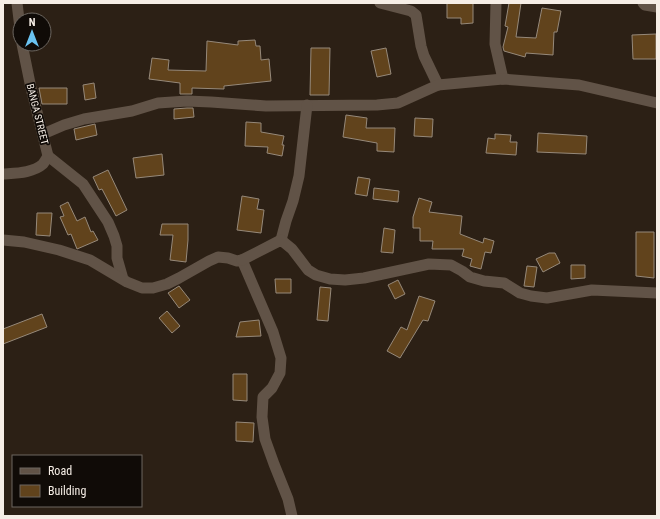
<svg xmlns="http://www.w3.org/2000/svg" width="660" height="519" font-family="'Roboto Condensed',sans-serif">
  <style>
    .building { fill: #61431c; stroke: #96897a }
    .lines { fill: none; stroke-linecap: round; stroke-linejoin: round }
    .street { stroke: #615347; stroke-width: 11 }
    .labels { text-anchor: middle; stroke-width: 3.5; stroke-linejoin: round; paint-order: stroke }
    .street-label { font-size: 10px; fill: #f6eee6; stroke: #100b07 }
  </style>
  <rect width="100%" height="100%" fill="#2c2015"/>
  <!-- building -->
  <g class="building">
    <polygon points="447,3 473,3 473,23 461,24 461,18 447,18"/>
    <polygon points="509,3 521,3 516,37 536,38 542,8 561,11 557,32 554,32 553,55 526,53 525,57 504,51 503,47 508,27 505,26"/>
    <polygon points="656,34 656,59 633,59 632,35"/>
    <polygon points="255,40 256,46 260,46 261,60 269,59 271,81 224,86 224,89 192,88 192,94 180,94 180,83 149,79 152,58 169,60 168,70 206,71 207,41 238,45 238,41"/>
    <polygon points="311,48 330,48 329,95 310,95"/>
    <polygon points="386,48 391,74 377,77 371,51"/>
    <polygon points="94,83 96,98 85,100 83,85"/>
    <polygon points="39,88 67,88 67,104 42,104"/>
    <polygon points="187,108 193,108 194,117 174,119 174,109"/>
    <polygon points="346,115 367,118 366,128 395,128 394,152 377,151 377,143 343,137"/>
    <polygon points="415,118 433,119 432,137 414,136"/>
    <polygon points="246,122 261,123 261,132 284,136 282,145 284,145 282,156 267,153 268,147 245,146"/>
    <polygon points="95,124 97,135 76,140 74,129"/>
    <polygon points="538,133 587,136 586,154 537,152"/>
    <polygon points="495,134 511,135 510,142 517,142 516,155 486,153 488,138 495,139"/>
    <polygon points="162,154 164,175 136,178 133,158"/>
    <polygon points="108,170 127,210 116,216 102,189 99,190 93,177"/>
    <polygon points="358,177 370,179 367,196 355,194"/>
    <polygon points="374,188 399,191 398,202 373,199"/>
    <polygon points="242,196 259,199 257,209 264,210 261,233 237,230"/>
    <polygon points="419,198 432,202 429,212 462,216 460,234 483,243 484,238 494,241 491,253 485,252 481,269 470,266 472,259 462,256 464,249 432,249 433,241 420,241 420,228 413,228 413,217"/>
    <polygon points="68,202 77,221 85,217 91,232 93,231 98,240 77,249 71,234 68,235 60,217 64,216 60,206"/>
    <polygon points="37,213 52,213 50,236 36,235"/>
    <polygon points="162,224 188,224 188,240 186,262 170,260 173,235 160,235"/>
    <polygon points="384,228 395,230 393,253 381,252"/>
    <polygon points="636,232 654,232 654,278 636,276"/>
    <polygon points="549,253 555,253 560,263 543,272 536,259"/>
    <polygon points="571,265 585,265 585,278 571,279"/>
    <polygon points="527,266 537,267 534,287 524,286"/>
    <polygon points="275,279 291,279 291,293 276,293"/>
    <polygon points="398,280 405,294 395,299 388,285"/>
    <polygon points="179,286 190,300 179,308 168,293"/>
    <polygon points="320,287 331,288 328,321 317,320"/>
    <polygon points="419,296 435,301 428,321 423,320 400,358 387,351 401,327 407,330"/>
    <polygon points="167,311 180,326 172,333 159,318"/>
    <polygon points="42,314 47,327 3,344 3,329"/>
    <polygon points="259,320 261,336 236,337 240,322"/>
    <polygon points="233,374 247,374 247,401 233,400"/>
    <polygon points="236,422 254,423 253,442 236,441"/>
  </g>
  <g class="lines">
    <!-- street -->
    <g class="street">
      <polyline points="17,3 20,28"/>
      <polyline points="380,3 411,11 416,15 421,46 424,56 438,85"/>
      <polyline points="496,3 495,44 503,79"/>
      <polyline points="643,3 645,5 657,7"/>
      <polyline points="43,134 64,125 84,119 132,111 158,103 187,101 211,102 266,106 377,105 398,103 438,85 503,79 579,85 657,103"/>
      <polyline points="48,156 83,184 108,222 114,236 117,246 117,258 123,279"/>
      <path d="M3 174C16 173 33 173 43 164 45 161 47 158 48 156L31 88 22 44"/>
      <polyline points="3,240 24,242 59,250 90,260 127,282 142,288 153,288 167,284 179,278 209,261 218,257 228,258 237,261 242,260 273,332 281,358 280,373 272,388 263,397 262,417 265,439 274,464 288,499 292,516"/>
      <polyline points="281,240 286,221 293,201 299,176 307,105"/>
      <polyline points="242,260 281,240 292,249 308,270 316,275 330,279 345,280 364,278 429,264 451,265 462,271 470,277 484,281 504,283 520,293 531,296 547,298 592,290 657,293"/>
    </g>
  </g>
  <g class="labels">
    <!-- street labels -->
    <g class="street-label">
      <text transform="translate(38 114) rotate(76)" y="4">BANGA STREET</text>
    </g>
  </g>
  <!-- border -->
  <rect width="660" height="519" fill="none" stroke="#f6eee6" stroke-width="8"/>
  <!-- legend -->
  <rect x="12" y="455" width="130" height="52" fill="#100b07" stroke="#6c6660"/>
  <rect x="20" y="468" width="20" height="6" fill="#615347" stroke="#6c6660"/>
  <text x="48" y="475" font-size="12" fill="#f6eee6">Road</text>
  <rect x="20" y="485" width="20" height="12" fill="#61431c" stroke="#6c6660"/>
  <text x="48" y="495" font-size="12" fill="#f6eee6">Building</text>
  <!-- north arrow -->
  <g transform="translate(32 32)"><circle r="19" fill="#100b07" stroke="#6c6660"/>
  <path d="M0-3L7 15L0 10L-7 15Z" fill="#6ac3f1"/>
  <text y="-6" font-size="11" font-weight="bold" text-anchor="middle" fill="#f6eee6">N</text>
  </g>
</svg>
